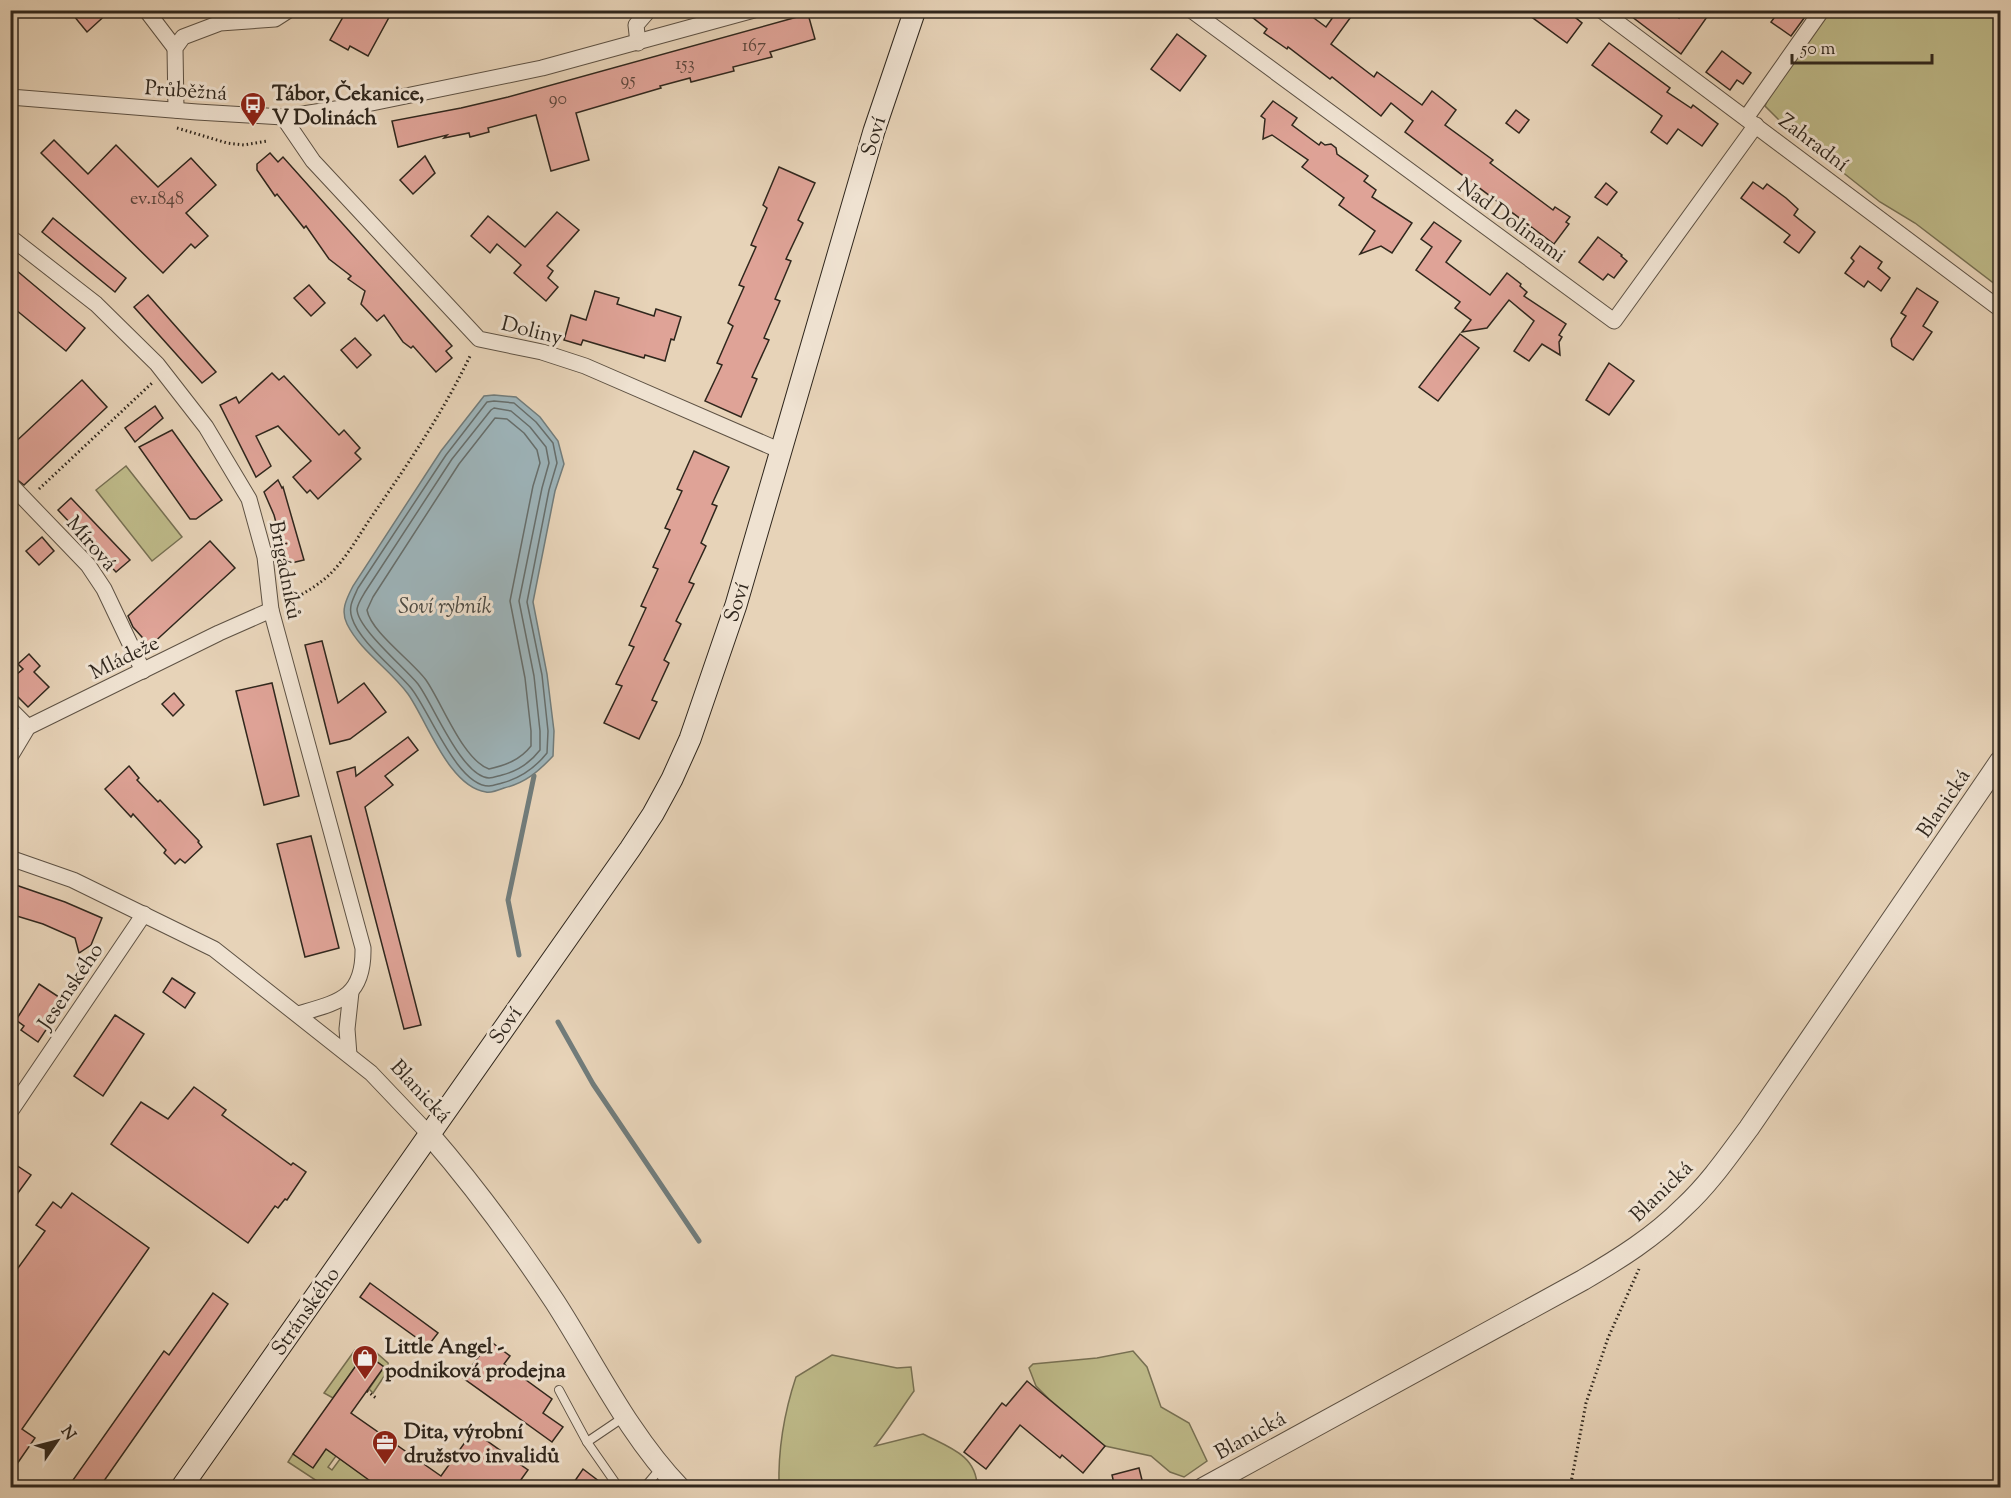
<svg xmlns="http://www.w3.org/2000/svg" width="2011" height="1498" font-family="'Sorts Mill Goudy',serif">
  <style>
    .green { fill: #beba89; stroke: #777053; stroke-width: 1.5 }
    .water { fill: #9db4ba; stroke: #717c7b; stroke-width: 1.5 }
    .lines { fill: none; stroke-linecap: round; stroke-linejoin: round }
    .shore { stroke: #666e6c; stroke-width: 1.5 }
    .stream { stroke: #717c7b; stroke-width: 5 }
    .building { fill: #dfa397; stroke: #30271d; stroke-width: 1.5 }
    .service-casing { stroke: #5e5244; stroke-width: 10 }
    .minor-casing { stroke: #5e5244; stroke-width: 17 }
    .tertiary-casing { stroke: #5e5244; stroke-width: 22 }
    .secondary-casing { stroke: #30271d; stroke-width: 23 }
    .path { stroke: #30271d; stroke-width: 3; stroke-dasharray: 1.5 3; stroke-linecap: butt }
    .service { stroke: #efe2d1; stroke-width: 8 }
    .minor { stroke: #efe2d1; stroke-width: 15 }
    .tertiary { stroke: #efe2d1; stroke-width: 20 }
    .secondary { stroke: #efe2d1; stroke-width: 21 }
    .labels { text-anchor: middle; stroke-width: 6; stroke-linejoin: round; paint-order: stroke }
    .number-label { font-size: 18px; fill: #5c463c }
    .street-label { font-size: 21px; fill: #30271d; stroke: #efe2d1 }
    .poi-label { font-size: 21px; font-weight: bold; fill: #30271d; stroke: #efe2d1; text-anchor: start }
    .water-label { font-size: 22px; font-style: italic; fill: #4b4a44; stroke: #efe2d1 }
  </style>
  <rect width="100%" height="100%" fill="#e7d3b8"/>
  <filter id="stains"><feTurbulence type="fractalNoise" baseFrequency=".00333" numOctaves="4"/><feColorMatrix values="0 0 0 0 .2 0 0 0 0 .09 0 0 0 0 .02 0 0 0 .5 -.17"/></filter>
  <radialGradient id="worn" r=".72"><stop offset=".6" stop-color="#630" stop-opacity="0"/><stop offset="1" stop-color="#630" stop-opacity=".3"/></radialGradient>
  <!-- green -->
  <g class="green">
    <polygon points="1830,11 2000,11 2000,288 1915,223 1880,202 1787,128 1765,106 1771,92"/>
    <polygon points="126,466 182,537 152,561 96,490"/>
    <polygon points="365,1347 372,1349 388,1363 389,1369 373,1393 369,1389 384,1367 365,1353 333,1398 324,1393 355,1350"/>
    <polygon points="1133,1351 1147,1367 1161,1407 1189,1423 1207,1461 1184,1477 1170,1472 1151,1456 1105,1446 1049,1399 1036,1386 1029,1368 1033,1364 1097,1358"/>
    <path d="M832 1355 897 1368 911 1367 914 1391C901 1409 889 1429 875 1446L923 1434C948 1447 977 1455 977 1487H779C778 1450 784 1413 796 1377Z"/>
    <polygon points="326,1449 336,1456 328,1467 332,1470 340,1459 380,1487 338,1488 334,1485 326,1487 288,1462 293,1454"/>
  </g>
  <!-- water -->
  <path class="water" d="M494 395 516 397 540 417 558 441 564 464 555 491 533 602 547 674 554 731 553 756C538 772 525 783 504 788 499 790 491 793 486 792 449 787 427 721 408 694 390 669 361 652 347 624 340 610 347 598 353 586L441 451 484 396Z"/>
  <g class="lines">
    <!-- shore -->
    <g class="shore">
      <path d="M494 401 514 403 536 422 553 443 557 463 549 490 527 602 542 675 548 731 547 753C535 768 521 778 502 783 498 784 493 786 489 786 457 786 429 710 411 688 395 669 359 641 352 618 348 607 353 599 358 588L446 455 487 402Z"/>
      <path d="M494 408 511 411 530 427 546 447 549 463 542 488 519 601 534 676 540 731V750C530 763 518 771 502 775 498 776 493 778 489 778 462 777 433 704 418 684 405 668 357 628 357 609 358 603 362 597 365 592L452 459 491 410Z"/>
      <path d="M495 418 507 419 524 433 537 450 540 463 533 486 510 601 525 678 531 731V746C520 760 506 765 489 769 463 760 442 703 426 680 411 660 371 632 367 610L373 597 459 464Z"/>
    </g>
    <!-- stream -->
    <g class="stream">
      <polyline points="519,955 508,900 534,776"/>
      <polyline points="558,1022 593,1084 699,1241"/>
    </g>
  </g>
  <!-- building -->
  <g class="building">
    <polygon points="69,10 111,10 87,32"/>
    <polygon points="347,10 393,10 368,56 350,46 348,50 330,40"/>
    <polygon points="1243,10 1303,10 1326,27 1338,10 1356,10 1331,44 1374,77 1377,72 1422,105 1432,91 1456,110 1445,125 1493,160 1490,163 1553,210 1555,207 1570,217 1566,222 1569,224 1554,244 1405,132 1413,121 1391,103 1381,116 1332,77 1330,79 1288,47 1287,49 1264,33 1267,29"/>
    <polygon points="1522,10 1566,10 1582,23 1567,43"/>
    <polygon points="1623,10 1670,10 1679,18 1684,10 1698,10 1707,17 1681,54"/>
    <polygon points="1780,10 1810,10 1791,36 1771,22"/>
    <polygon points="808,14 815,39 770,52 772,57 733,67 734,71 691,82 690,78 660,86 661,88 576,113 589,160 551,171 536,115 488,128 489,132 470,137 469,133 444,138 447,135 398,147 392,121 461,108 508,97"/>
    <polygon points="1177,34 1206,56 1180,91 1151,69"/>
    <polygon points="1609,43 1670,88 1667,92 1691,108 1693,105 1718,124 1702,146 1678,129 1667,144 1651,132 1662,116 1592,65"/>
    <polygon points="1722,51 1751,73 1743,84 1737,80 1730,90 1706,72"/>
    <polygon points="1273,101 1297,118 1292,125 1319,145 1321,142 1325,145 1331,144 1336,148 1337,154 1368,176 1364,181 1376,190 1372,197 1412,223 1392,253 1381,246 1360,254 1375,231 1339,205 1344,198 1302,167 1308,160 1272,135 1263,139 1265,119 1261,116"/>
    <polygon points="1516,110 1529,120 1519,133 1506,123"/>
    <polygon points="54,140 88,174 116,145 158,187 191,158 216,185 186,213 208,236 195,248 191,244 163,273 41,153"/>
    <polygon points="270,153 278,162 283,157 452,346 446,351 452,358 436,372 413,346 411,348 403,342 384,315 377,321 361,304 365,291 348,279 351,276 329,259 306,226 304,228 277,194 275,196 257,170 257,164"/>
    <polygon points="425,156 435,173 413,194 400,180"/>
    <polygon points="779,167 815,183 798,220 803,223 786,259 791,261 775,299 780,301 764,338 769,340 752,377 757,379 741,417 705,401 722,365 717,363 733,326 728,323 744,287 739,285 756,247 751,245 767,208 763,205"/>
    <polygon points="1753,182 1763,189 1767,184 1786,198 1798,209 1794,215 1815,232 1799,253 1784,242 1790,235 1741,198"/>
    <polygon points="1606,183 1617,192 1607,205 1595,197"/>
    <polygon points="557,212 579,230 547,266 553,271 548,278 558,287 546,301 514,273 521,265 497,244 490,253 471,236 488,216 525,247"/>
    <polygon points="53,218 126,278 115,292 42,232"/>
    <polygon points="1434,222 1461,241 1446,262 1490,295 1507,273 1521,284 1520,286 1527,292 1524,296 1566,324 1559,335 1562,337 1559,342 1560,355 1542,344 1529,361 1514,351 1534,321 1509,300 1487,328 1462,332 1471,320 1455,308 1460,302 1416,270 1432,247 1421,239"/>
    <polygon points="1598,237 1622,255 1621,256 1627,261 1614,278 1608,274 1603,280 1579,262"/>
    <polygon points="1860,246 1882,262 1878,268 1890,278 1881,291 1868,281 1864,287 1845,273 1854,261 1851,258"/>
    <polygon points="10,265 85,328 66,351 10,305"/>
    <polygon points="309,285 325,303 311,316 294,298"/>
    <polygon points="1917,288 1938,302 1923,326 1932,332 1913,360 1892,346 1891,339 1906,316 1901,313"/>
    <polygon points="595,291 619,298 617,304 654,316 656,309 681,317 674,340 671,339 665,361 645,355 644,358 583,340 581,345 564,340 571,315 586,320"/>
    <polygon points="148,295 216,372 202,383 134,307"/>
    <polygon points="1460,334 1479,348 1438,401 1419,387"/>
    <polygon points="355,338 371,355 357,368 341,350"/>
    <polygon points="1609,363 1634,381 1609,415 1586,400"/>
    <polygon points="272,373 279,380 284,376 339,435 344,430 360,448 355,453 361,459 318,499 310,490 307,493 293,477 311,461 278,426 256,436 271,466 256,477 220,405 236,397 239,403"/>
    <polygon points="82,380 107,407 24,485 10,474 10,447"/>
    <polygon points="155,406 163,418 135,442 125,428"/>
    <polygon points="172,430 222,500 196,519 190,519 139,447"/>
    <polygon points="694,451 729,467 712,504 717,506 701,543 706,546 689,582 694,584 676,621 681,624 664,660 669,663 652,700 657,702 639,739 604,723 622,686 616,684 634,647 629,645 646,608 641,606 658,569 653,567 670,530 665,528 682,491 677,489"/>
    <polygon points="278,480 282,488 283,487 304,560 287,564 274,515 264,492"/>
    <polygon points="71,498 130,560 116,572 58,510"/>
    <polygon points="42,537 54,551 39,565 26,551"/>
    <polygon points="210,541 235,568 150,646 133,627 128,616"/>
    <polygon points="322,641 338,703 364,683 386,712 350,739 330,744 305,645"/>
    <polygon points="29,654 40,666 34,672 49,687 28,707 10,689 10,680 23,669 18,664"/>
    <polygon points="272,683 299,796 264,805 236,691"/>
    <polygon points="174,693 184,705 173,716 162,704"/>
    <polygon points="408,737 418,750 385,776 393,785 365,807 421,1025 404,1029 337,772 355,767 356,776"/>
    <polygon points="129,766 139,778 137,780 158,802 160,800 199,841 198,842 202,847 185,863 180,859 175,864 164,853 166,850 133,814 131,817 105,789"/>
    <polygon points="311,836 339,948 305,957 277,844"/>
    <polygon points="10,883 65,902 102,918 91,945 79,953 75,938 43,924 10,914"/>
    <polygon points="172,978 195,993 185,1008 163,992"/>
    <polygon points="39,984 65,1001 38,1042 21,1030 24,1026 16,1020"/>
    <polygon points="115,1015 144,1034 103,1096 74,1076"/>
    <polygon points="194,1087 226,1110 222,1115 291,1165 293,1163 306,1172 287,1200 285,1199 278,1208 275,1206 248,1243 111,1144 141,1102 168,1119"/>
    <polygon points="10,1161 31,1175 10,1204"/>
    <polygon points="72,1193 149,1248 22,1429 35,1438 10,1474 10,1279 45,1231 36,1225 53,1202 61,1208"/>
    <polygon points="370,1283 438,1333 428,1346 360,1297"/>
    <polygon points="213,1293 228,1304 99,1488 83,1488 73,1480 164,1351 169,1355"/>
    <polygon points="490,1341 510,1356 504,1364 552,1399 543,1413 563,1427 552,1442 463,1378"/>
    <polygon points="365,1353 384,1367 351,1413 441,1476 473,1431 528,1470 515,1488 380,1488 326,1449 313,1468 293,1454"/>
    <polygon points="1027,1381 1105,1446 1083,1473 1062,1455 1060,1458 1020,1425 986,1469 964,1452 1002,1403 1006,1406"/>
    <polygon points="1139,1468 1144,1488 1115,1488 1112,1475"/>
    <polygon points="583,1469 608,1488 570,1488"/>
  </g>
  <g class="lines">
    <defs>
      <g id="service">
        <polyline points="559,1390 587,1442 619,1488"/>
        <polyline points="587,1442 624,1417"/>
        <polyline points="644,1488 660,1469"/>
      </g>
      <g id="minor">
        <polyline points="146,10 175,48"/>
        <polyline points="1191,10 1614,321 1756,125"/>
        <polyline points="1601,10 2000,309"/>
        <polyline points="638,43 636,25 649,10"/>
        <polyline points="10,97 197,112 283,117 362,105 542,68 754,10"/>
        <polyline points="176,110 175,48 183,37 220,23 275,19 289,10"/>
        <polyline points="283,117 313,161 479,339 542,352 585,366 781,451"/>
        <polyline points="1746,118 1822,10"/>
        <path d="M10 237 96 304 157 364 206 427 249 499 265 557 271 610 363 948C364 998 339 1002 298 1014"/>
        <polyline points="10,484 88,565 104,589 143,671"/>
        <polyline points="10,709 28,727"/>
        <polyline points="10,757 28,727 219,633 271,610"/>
        <polyline points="10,858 73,880 214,949 371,1073 429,1134"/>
        <polyline points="349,1055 347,1029 351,992"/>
        <polyline points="10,1112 144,914"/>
      </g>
      <g id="tertiary">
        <path d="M429 1134C475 1187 516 1243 555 1302 595 1364 628 1434 680 1488"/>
        <path d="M1203 1488 1583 1280C1619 1259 1654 1237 1684 1207 1709 1184 1729 1155 1749 1128L2000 761"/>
      </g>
      <polyline id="secondary" points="181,1488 630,849 653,814 672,779 690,739 736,605 874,131 915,10"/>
    </defs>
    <!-- service casing -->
    <use href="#service" class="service-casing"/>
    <!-- minor casing -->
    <use href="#minor" class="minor-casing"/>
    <!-- tertiary casing -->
    <use href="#tertiary" class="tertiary-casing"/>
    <!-- secondary casing -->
    <use href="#secondary" class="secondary-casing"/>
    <!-- path -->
    <g class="path">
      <polyline points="177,128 227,143 244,145 268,141"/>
      <polyline points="39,489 152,383"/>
      <path d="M286 603C301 595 316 587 329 575 346 559 359 535 372 516 408 464 444 411 471 354"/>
      <polyline points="367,1391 376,1398"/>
      <polyline points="1570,1488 1586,1403 1608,1338 1639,1269"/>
    </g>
    <!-- service -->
    <use href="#service" class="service"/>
    <!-- minor -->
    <use href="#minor" class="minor"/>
    <!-- tertiary -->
    <use href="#tertiary" class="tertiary"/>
    <!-- secondary -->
    <use href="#secondary" class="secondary"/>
  </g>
  <!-- icons -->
  <defs>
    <symbol id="bus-pin" viewBox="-11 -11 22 30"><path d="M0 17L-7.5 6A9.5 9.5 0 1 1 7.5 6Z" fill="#8f2418" stroke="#efe2d1"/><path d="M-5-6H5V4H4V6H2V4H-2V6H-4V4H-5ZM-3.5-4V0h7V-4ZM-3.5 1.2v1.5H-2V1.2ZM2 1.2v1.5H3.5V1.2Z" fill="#fff"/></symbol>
    <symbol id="shop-pin" viewBox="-11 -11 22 30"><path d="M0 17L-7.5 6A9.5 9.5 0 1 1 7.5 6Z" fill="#8f2418" stroke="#efe2d1"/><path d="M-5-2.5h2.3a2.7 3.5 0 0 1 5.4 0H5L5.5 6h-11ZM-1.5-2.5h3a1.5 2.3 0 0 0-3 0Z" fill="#fff"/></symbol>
    <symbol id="office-pin" viewBox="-11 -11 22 30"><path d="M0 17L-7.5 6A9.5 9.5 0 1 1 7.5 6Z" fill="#8f2418" stroke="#efe2d1"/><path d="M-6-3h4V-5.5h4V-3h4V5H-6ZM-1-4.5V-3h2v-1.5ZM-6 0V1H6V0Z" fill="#fff"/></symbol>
  </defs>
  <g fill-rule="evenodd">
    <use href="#bus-pin" x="238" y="90" width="30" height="40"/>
    <use href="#shop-pin" x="350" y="1343" width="30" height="40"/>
    <use href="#office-pin" x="370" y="1428" width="30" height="40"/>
  </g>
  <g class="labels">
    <!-- number labels -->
    <g class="number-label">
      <text x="754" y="51">167</text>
      <text x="685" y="69">153</text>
      <text x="628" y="85">95</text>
      <text x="558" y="104">90</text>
      <text x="157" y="204">ev.1848</text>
    </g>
    <!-- street labels -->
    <g class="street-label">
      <text transform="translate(186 90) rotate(4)" y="7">Průběžná</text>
      <text transform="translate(873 136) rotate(-73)" y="7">Soví</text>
      <text transform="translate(1814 142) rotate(37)" y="7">Zahradní</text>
      <text transform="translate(1512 220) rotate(36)" y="7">Nad Dolinami</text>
      <text transform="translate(532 330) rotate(14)" y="7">Doliny</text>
      <text transform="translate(92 543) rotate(49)" y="7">Mírová</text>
      <text transform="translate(286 570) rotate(79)" y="7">Brigádníků</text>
      <text transform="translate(736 602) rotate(-72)" y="7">Soví</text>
      <text transform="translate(124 657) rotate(-26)" y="7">Mládeže</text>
      <text transform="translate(1943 803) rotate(-56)" y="7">Blanická</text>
      <text transform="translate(70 986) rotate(-56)" y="7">Jesenského</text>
      <text transform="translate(505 1025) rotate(-55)" y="7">Soví</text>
      <text transform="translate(421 1091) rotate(47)" y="7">Blanická</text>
      <text transform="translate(1661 1191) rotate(-44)" y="7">Blanická</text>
      <text transform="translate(305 1311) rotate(-55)" y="7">Stránského</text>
      <text transform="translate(1250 1435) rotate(-29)" y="7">Blanická</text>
    </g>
    <!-- poi labels -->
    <g class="poi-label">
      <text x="272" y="100">Tábor, Čekanice,<tspan x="272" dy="24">V Dolinách</tspan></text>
      <text x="385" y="1353">Little Angel -<tspan x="385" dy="24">podniková prodejna</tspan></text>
      <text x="404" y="1438">Dita, výrobní<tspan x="404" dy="24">družstvo invalidů</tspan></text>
    </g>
    <!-- water labels -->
    <g class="water-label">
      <text x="445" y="613">Soví rybník</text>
    </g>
  </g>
  <!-- margin -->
  <rect width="2011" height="1498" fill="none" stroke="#e7d3b8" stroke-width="36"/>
  <rect x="12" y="12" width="1987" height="1474" fill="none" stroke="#30271d" stroke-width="3"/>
  <rect x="18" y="18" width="1975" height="1462" fill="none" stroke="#30271d" stroke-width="1.5"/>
  <!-- north arrow -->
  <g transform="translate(57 1441) rotate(55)" stroke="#efe2d1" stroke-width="4.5" paint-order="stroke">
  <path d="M0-4.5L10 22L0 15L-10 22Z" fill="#30271d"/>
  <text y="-9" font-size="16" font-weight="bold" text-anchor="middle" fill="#30271d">N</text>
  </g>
  <!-- scale -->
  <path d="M1792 54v9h140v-9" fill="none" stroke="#30271d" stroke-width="3"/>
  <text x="1801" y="54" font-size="18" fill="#30271d" stroke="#efe2d1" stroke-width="4.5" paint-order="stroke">50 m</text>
  <rect width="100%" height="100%" filter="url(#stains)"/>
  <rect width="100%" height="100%" fill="url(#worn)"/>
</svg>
